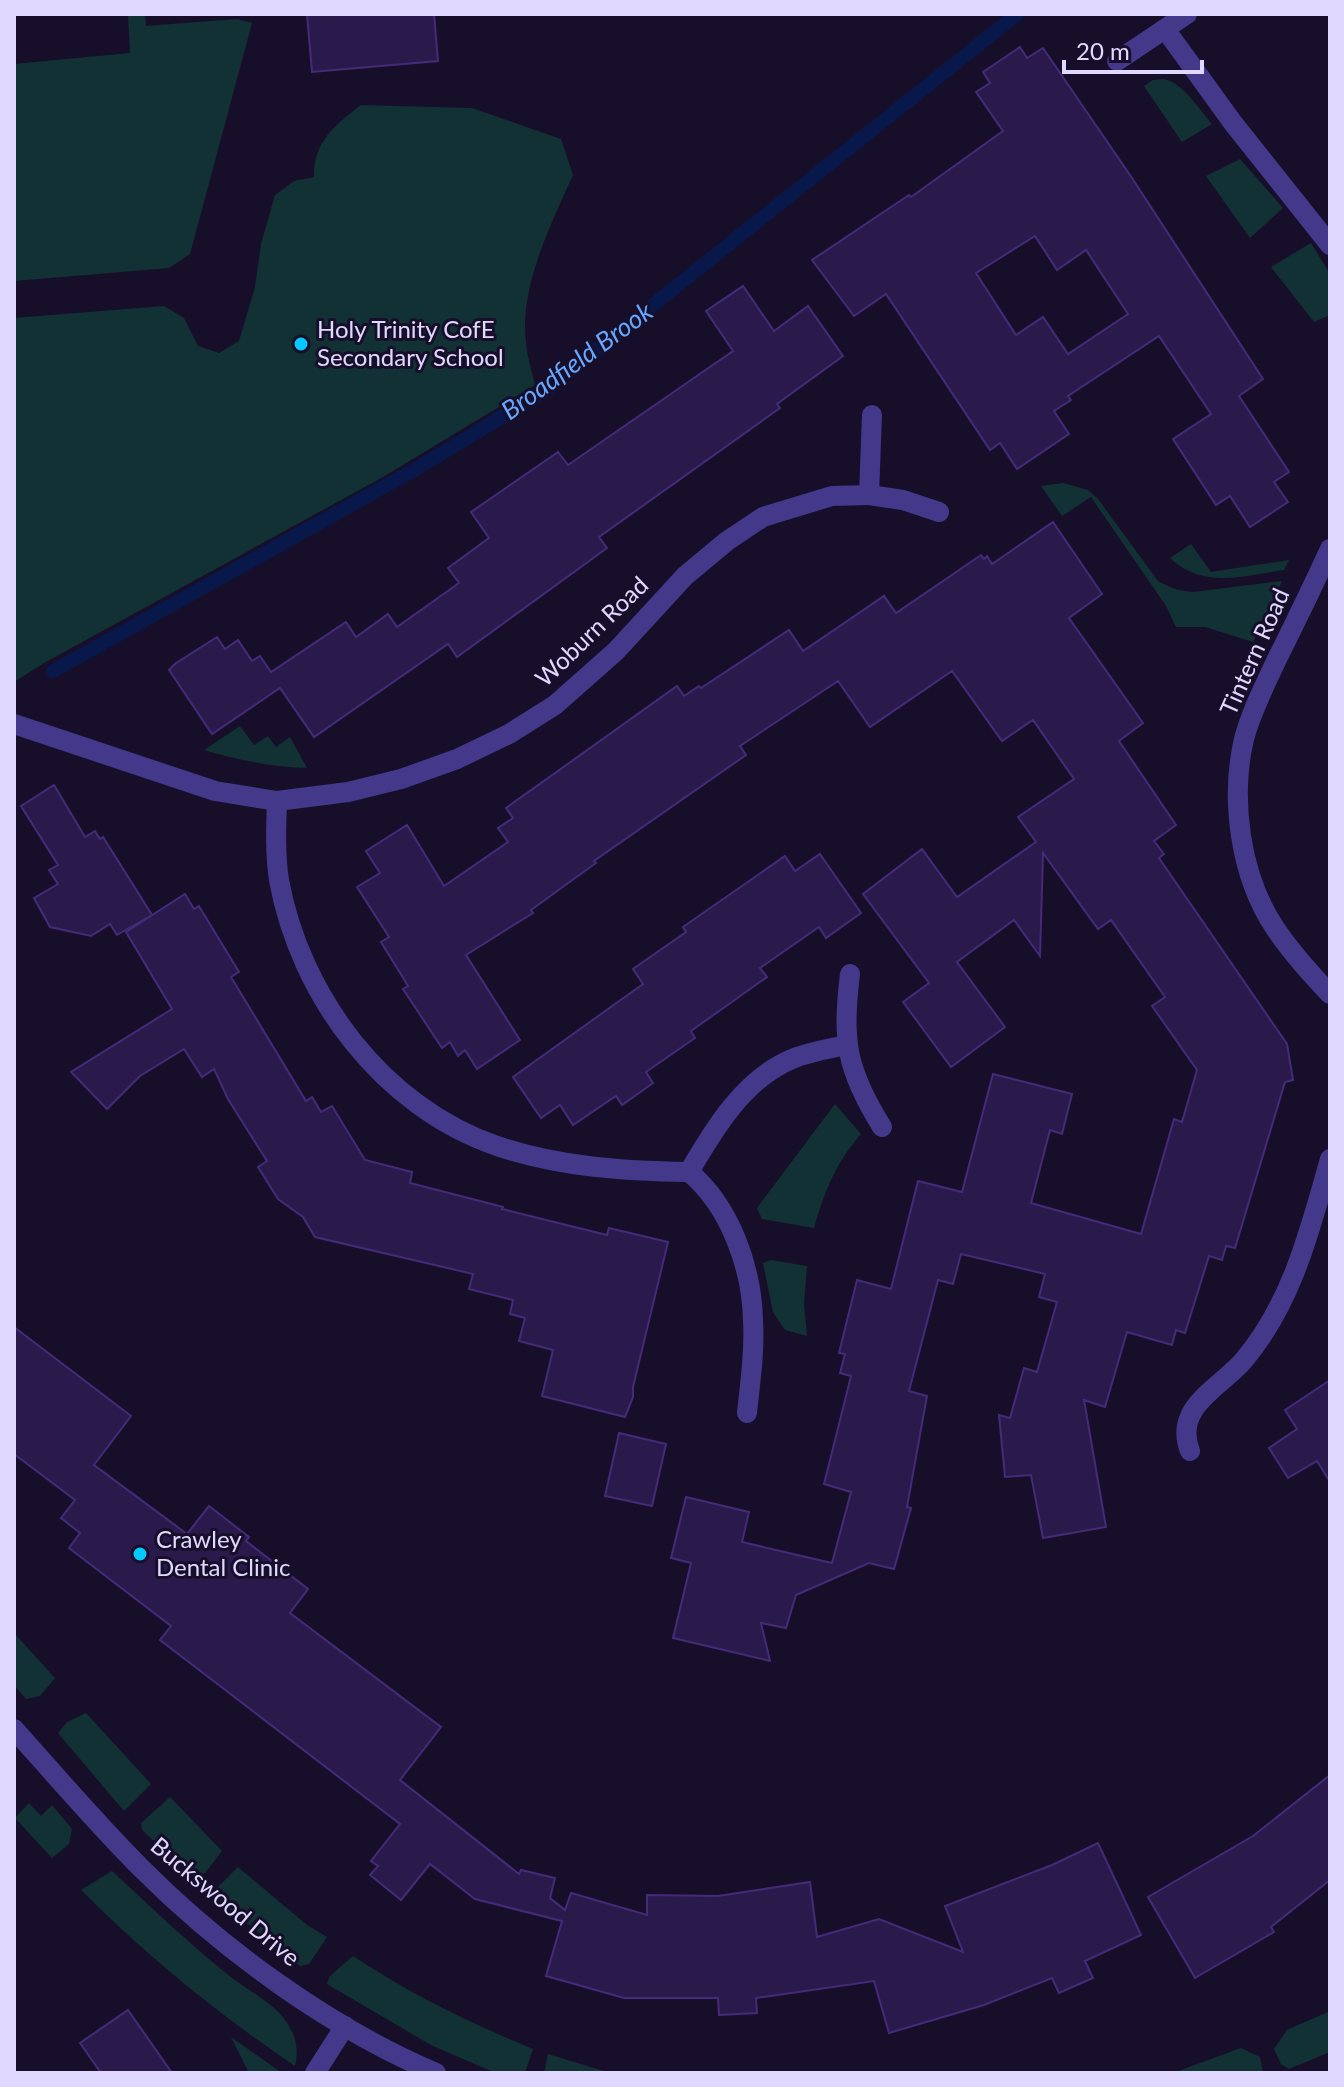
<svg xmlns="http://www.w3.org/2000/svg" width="1344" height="2087" font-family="Lato,sans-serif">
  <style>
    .green { fill: #123134 }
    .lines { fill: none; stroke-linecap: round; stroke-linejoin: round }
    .stream { stroke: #08184a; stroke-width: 14 }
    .building { fill: #2a1a4c; stroke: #432b79; stroke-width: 2; fill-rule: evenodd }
    .minor { stroke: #44388b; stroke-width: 20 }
    .tertiary { stroke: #44388b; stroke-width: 20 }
    .poi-dot { fill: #04c9ff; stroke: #170f2a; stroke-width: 3 }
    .labels { text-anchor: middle; stroke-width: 6; stroke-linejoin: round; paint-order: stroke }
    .poi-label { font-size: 24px; fill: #e1d8ff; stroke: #170f2a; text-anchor: start }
    .street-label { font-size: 24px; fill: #e1d8ff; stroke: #170f2a }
    .water-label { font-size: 26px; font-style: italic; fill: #66a7ff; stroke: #170f2a }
  </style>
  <rect width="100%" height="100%" fill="#170f2a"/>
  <!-- green -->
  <g class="green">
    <polygon points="128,14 145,14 146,26 237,19 252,23 190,254 169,268 14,281 14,64 130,53"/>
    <path d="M1164 79C1184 84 1198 108 1212 124L1182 142 1144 86 1153 80Z"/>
    <path d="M361 105 472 108 561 139 573 175C551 224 519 288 526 342 527 357 532 371 535 385L383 477 44 663 14 682V318L164 306 184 318 198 346 219 353 239 341 255 287 261 244 275 195 294 181 314 177C313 142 336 124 361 105Z"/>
    <polygon points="1240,159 1283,208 1250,238 1206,176"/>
    <polygon points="1311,243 1330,274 1330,315 1314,322 1271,267"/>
    <path d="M1063 483 1088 490 1098 499 1158 581C1170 588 1179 591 1193 592L1282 581 1253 642 1205 627H1176L1166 606 1091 497 1062 516 1041 486Z"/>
    <path d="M1191 544 1211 572 1289 560 1284 570C1244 576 1202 589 1170 558Z"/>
    <path d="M240 726 254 745 268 736 276 747 290 737 307 768C271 767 238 760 204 750Z"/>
    <path d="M835 1104 861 1134C836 1162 824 1193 814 1228L762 1219 757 1208Z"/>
    <polygon points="771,1260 807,1266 804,1304 807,1336 785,1330 773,1312 763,1263"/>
    <polygon points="14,1633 55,1678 40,1696 26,1699 14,1685"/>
    <polygon points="86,1713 151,1784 124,1811 58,1733 67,1722"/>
    <polygon points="170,1797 222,1851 205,1873 192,1876 142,1830 141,1823"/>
    <polygon points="29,1803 41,1816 52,1805 72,1829 69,1844 52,1858 15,1818"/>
    <polygon points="238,1867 307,1925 327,1937 309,1964 300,1966 211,1894"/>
    <path d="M112 1871C150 1906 187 1942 227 1974 245 1989 271 2001 285 2020 296 2035 299 2049 295 2066 218 2014 147 1956 81 1890Z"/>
    <path d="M353 1956C410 1994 470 2023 533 2049L525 2073H496L477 2065 431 2045 327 1984 330 1976Z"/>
    <polygon points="1330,2011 1330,2052 1289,2069 1281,2064 1274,2049 1287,2030"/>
    <polygon points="231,2037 282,2073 249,2073"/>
    <polygon points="1241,2048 1260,2057 1263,2073 1173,2073"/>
    <polygon points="548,2054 610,2073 544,2073"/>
  </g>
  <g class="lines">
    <!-- stream -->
    <polyline class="stream" points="53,671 416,469 548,389 1017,14"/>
  </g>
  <!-- building -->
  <g class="building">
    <polygon points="307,14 434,14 438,61 312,72"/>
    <path d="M1020 47 1027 58 1043 48 1132 178 1263 379 1239 396 1289 472 1274 482 1288 502 1250 527 1230 496 1216 505 1173 439 1211 414 1159 336 1068 396 1071 400 1054 411 1069 434 1017 469 1000 443 990 450 886 294 854 316 812 260 909 195 911 197 1003 131 976 92 990 83 983 72ZM1035 236 1057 270 1086 250 1128 314 1068 354 1043 317 1016 335 976 273Z"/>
    <polygon points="743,286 774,331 808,306 843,356 777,404 780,408 599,537 607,548 457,657 448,644 314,737 280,688 212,734 169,670 176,663 217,637 225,649 238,640 252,661 260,656 271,672 346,622 356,637 388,614 397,627 459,583 448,568 489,538 471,512 558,452 568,465 733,351 706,311"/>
    <polygon points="1053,522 1102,594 1069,618 1143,723 1119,741 1176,825 1154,841 1164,854 1159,858 1287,1044 1293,1080 1285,1082 1235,1248 1226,1246 1222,1260 1209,1256 1185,1333 1176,1330 1172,1345 1127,1332 1105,1407 1084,1400 1106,1527 1043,1538 1031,1475 1005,1477 999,1415 1010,1418 1024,1368 1037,1372 1057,1302 1039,1297 1045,1274 961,1254 953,1284 938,1280 909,1391 927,1396 907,1507 911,1508 894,1569 869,1563 796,1595 786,1628 761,1623 770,1661 673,1638 691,1563 671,1558 686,1497 749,1512 742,1542 832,1563 851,1492 824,1484 851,1376 840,1373 845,1354 839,1353 857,1280 891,1289 918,1181 962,1192 993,1074 1072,1094 1062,1134 1050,1130 1031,1203 1141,1234 1174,1119 1182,1122 1197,1070 1152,1006 1165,997 1111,920 1098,929 1043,853 1040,956 1014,920 957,962 1005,1027 951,1067 903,1002 929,983 863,894 922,849 957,897 1036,842 1018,817 1074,779 1033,720 1002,741 952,671 870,727 838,681 740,746 746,755 594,861 596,863 531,910 533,913 466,955 520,1040 477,1069 465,1050 458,1056 450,1042 442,1048 403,989 408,986 381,942 389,937 357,887 380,873 366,851 407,825 444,886 508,842 498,828 513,818 506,808 677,686 684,696 699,686 701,688 789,630 803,651 884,596 896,613 981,555 984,559 987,556 992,564"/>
    <polygon points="54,785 85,837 95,831 100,839 103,837 152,915 117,935 110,924 91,936 50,927 34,898 58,884 49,870 58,865 21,806"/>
    <polygon points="820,854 861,913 826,938 819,927 760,968 767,977 691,1031 695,1038 646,1072 653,1083 622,1105 616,1096 573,1125 560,1105 541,1118 513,1077 643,984 633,969 686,932 683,927 785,856 795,871"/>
    <polygon points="185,894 194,909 199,906 239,972 231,977 306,1101 312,1097 321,1112 332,1106 365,1160 412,1172 410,1183 503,1207 502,1209 607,1235 609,1228 668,1242 633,1387 633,1397 625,1417 542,1396 553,1350 519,1341 525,1318 510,1314 513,1300 469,1289 473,1274 315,1237 303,1217 278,1199 258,1167 267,1161 228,1099 214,1069 202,1077 184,1049 140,1076 107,1109 71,1072 172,1009 126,932"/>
    <polygon points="14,1327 131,1416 94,1465 187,1534 209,1506 249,1537 246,1541 308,1589 290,1613 441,1727 400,1780 519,1874 521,1870 555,1878 550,1898 565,1910 571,1893 647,1915 647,1895 718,1896 810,1882 817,1937 879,1919 963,1952 945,1906 1052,1865 1098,1843 1141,1935 1085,1961 1093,1978 1059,1993 1052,1978 984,2005 889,2033 874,1981 756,1998 757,2013 719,2015 718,1998 624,1998 546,1976 562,1921 475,1899 430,1864 401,1900 370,1875 378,1866 371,1861 400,1824 160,1640 171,1626 69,1548 80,1533 61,1518 75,1500 14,1454"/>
    <polygon points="1330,1380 1330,1482 1317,1461 1288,1478 1269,1448 1297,1429 1285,1410"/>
    <polygon points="619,1433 666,1444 652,1506 605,1496"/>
    <polygon points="1330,1775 1330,1880 1271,1927 1274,1932 1195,1978 1148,1897 1253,1836"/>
    <polygon points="128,2010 172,2073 101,2073 80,2043"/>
  </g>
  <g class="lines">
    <!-- minor -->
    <g class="minor">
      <polyline points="1165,29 1233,123 1330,245"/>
      <polyline points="1117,61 1187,14"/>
      <polyline points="872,415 869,495 903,500 939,512"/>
      <path d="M1330 549C1313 586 1295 623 1277 659 1265 685 1251 712 1244 739 1230 799 1240 876 1275 928 1291 952 1310 973 1330 994"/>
      <polyline points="14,724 215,791 277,801 348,792 401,779 457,759 509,734 555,705 616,651 685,576 727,541 763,517 832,496 869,495"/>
      <path d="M277 801C276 827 275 854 279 880 300 996 383 1107 497 1146 560 1167 623 1171 689 1172"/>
      <path d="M850 974C842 1041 846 1069 882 1127"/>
      <path d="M747 1413C750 1383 755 1352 753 1321 752 1268 730 1206 689 1172 714 1129 744 1079 792 1059 809 1052 828 1049 846 1045"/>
      <path d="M1190 1451C1173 1407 1219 1389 1244 1360 1292 1303 1310 1230 1330 1159"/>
      <polyline points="315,2073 345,2026"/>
    </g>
    <!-- tertiary -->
    <path class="tertiary" d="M14 1729C56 1776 97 1824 142 1869 223 1950 330 2028 436 2073"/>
  </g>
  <!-- markers -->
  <g class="poi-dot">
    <circle cx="301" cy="344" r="8"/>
    <circle cx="140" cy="1554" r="8"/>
  </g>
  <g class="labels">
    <!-- poi labels -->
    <g class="poi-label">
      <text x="317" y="338">Holy Trinity CofE<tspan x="317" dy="28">Secondary School</tspan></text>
      <text x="156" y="1548">Crawley<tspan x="156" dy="28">Dental Clinic</tspan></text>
    </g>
    <!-- street labels -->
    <g class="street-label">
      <text transform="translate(592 632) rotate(-44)" y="8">Woburn Road</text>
      <text transform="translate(1255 652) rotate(-66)" y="8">Tintern Road</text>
      <text transform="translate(225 1902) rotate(40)" y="8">Buckswood Drive</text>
    </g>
    <!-- water labels -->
    <g class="water-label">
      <text transform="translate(577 361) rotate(-36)" y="9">Broadfield Brook</text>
    </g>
  </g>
  <!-- border -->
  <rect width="1344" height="2087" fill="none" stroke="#e1d8ff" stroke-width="32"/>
  <!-- scale -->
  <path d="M1064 60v12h138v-12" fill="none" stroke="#e1d8ff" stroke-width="4"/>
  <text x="1076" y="60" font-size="24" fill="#e1d8ff" stroke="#170f2a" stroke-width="6" paint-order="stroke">20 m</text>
</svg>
